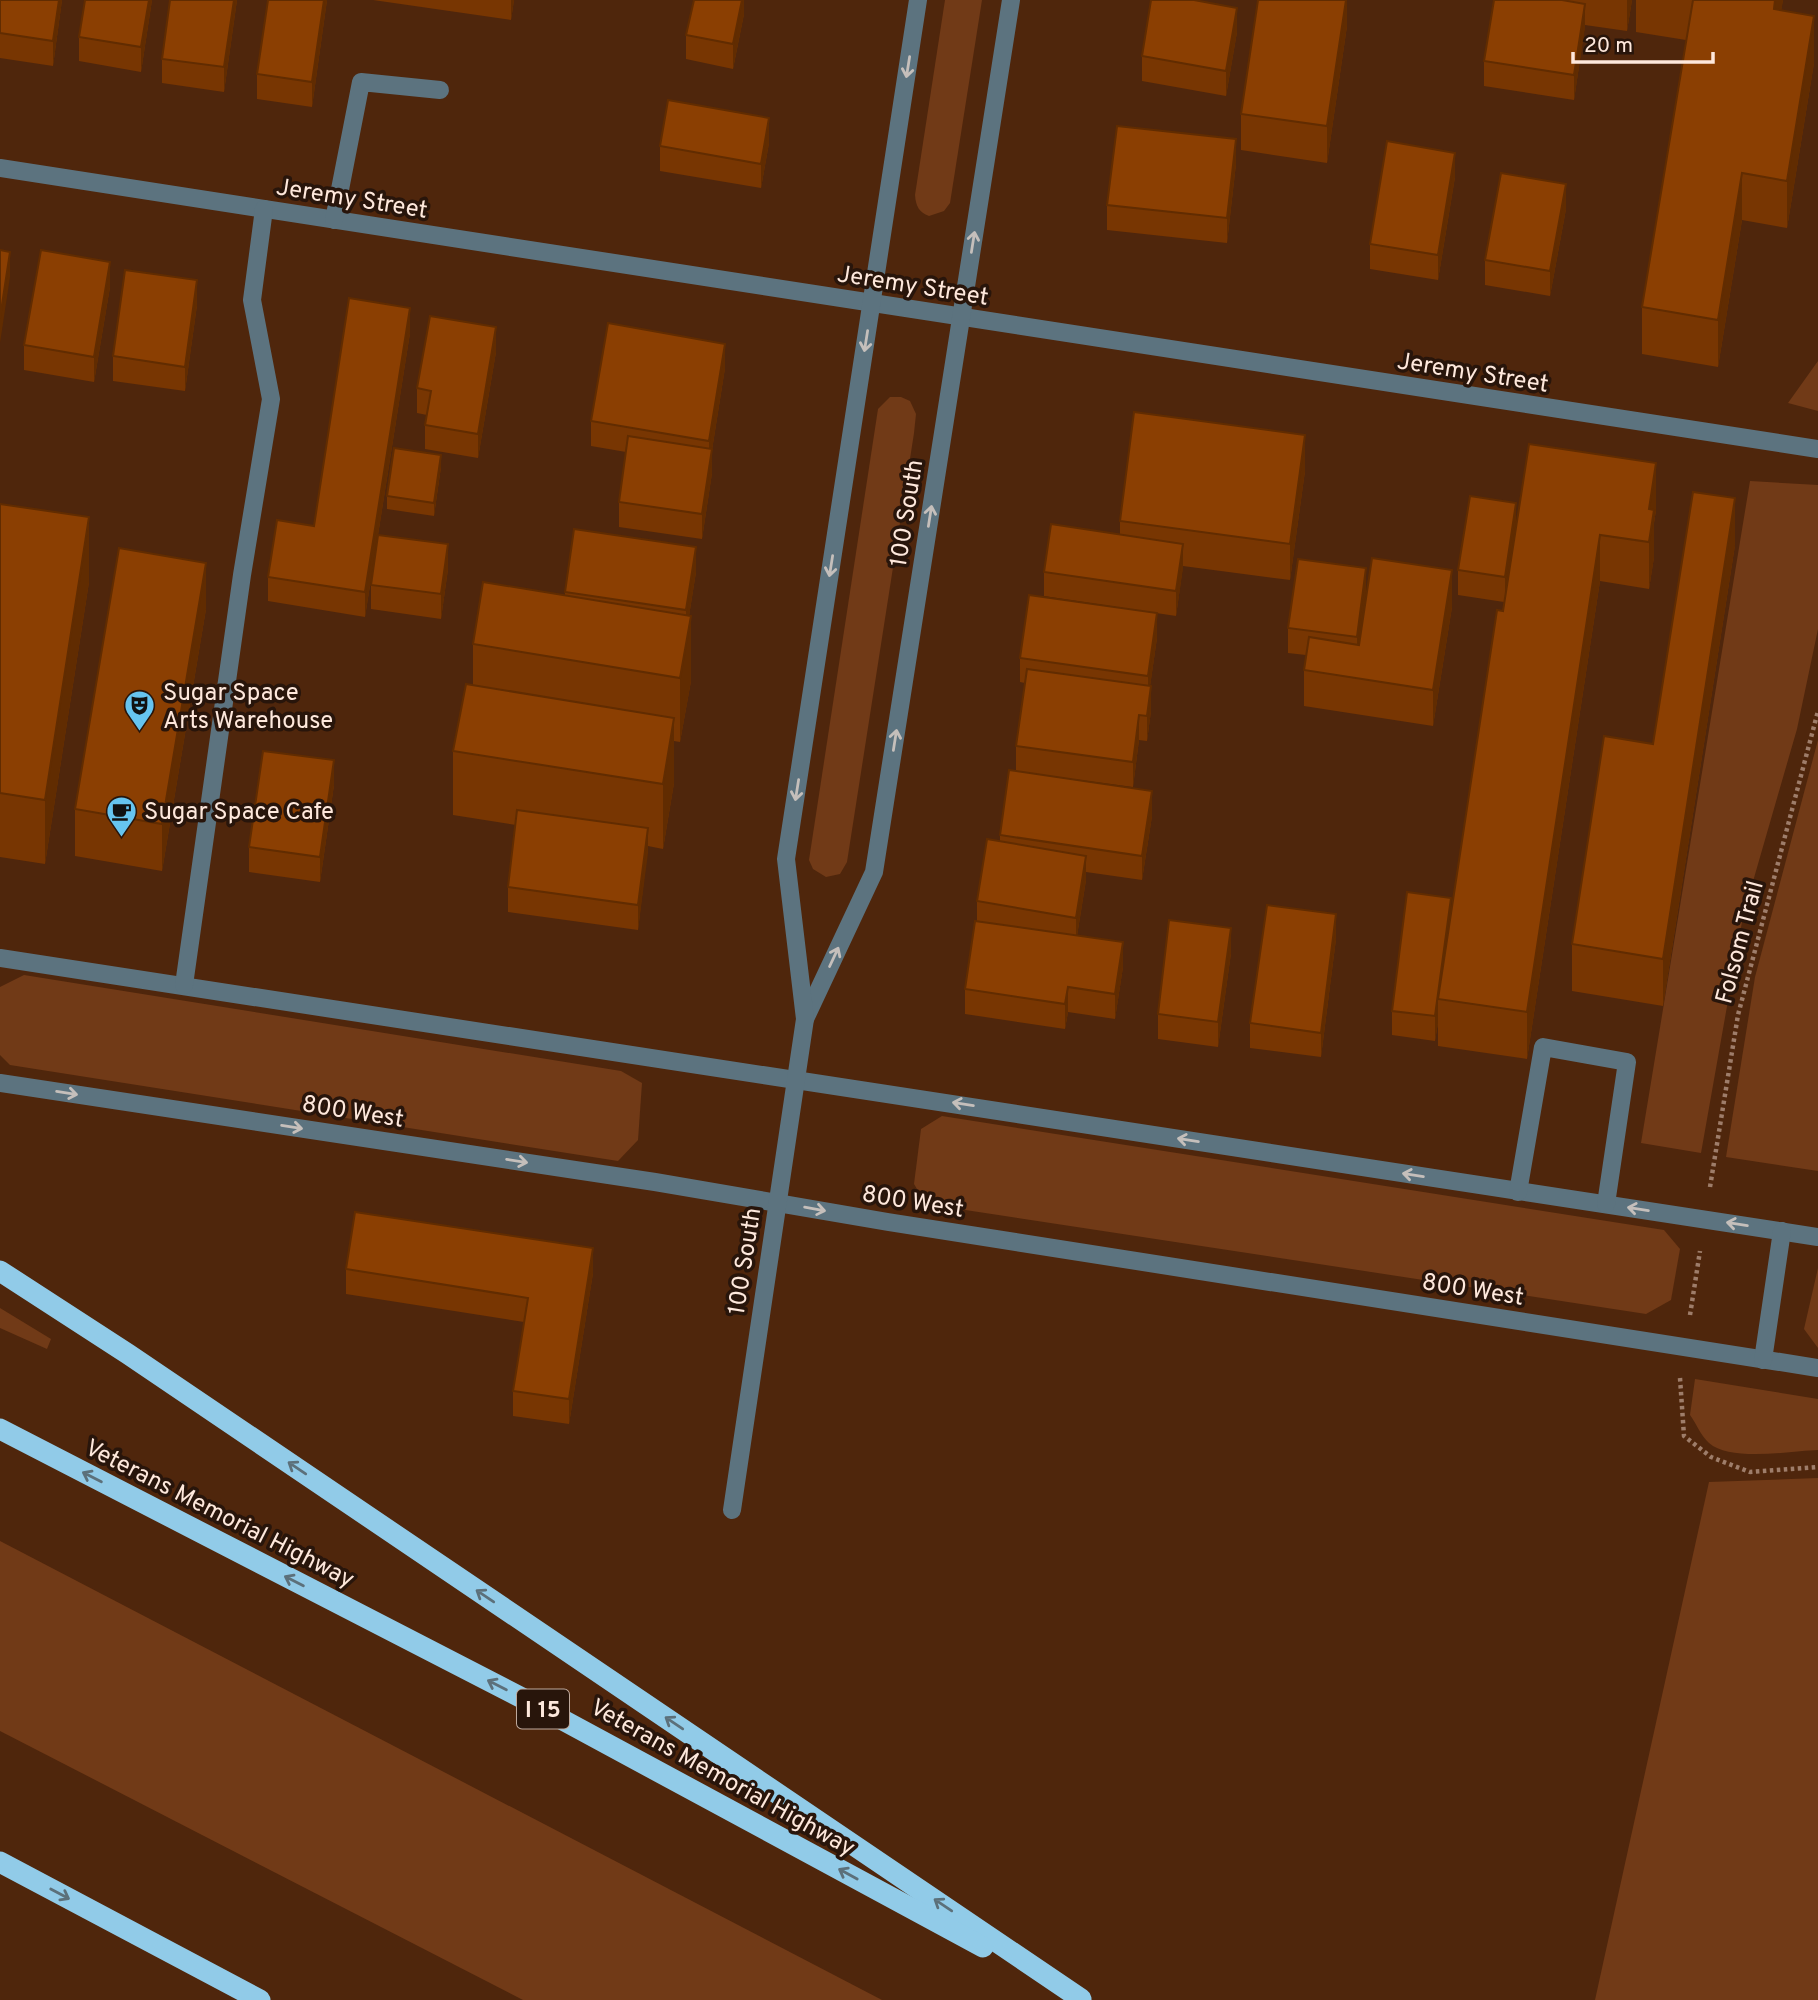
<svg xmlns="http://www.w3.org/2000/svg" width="1818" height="2000" font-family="Overpass,sans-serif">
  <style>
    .green { fill: #713a17 }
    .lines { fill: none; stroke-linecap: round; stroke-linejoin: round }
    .path { stroke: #9e7d6a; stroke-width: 4.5; stroke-dasharray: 3.5 3.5; stroke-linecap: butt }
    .minor { stroke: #5c737f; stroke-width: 18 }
    .highway { stroke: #91cbe8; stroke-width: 21 }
    .wall { fill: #783602 }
    .shaded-wall { fill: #612c01 }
    .building { fill: #8b3f02; stroke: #612c01; stroke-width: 2 }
    .oneway { stroke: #c5bfbb }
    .oneway2 { stroke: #5c707a }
    .labels { text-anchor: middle; stroke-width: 7; stroke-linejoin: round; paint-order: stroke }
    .shield { fill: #28150b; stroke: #bea99d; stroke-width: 2 }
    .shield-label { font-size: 23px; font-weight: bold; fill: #fee8dc }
    .street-label { font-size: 24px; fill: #fee8dc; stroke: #28150b }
    .poi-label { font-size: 24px; fill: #fee8dc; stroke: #28150b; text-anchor: start }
  </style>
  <rect width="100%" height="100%" fill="#4f260c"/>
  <!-- green -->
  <g class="green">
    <path d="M945 0H982L950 203 944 211 929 216C919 212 916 207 915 195Z"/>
    <polygon points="1818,360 1818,411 1788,403 1818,361"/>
    <polygon points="890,397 901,397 910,401 916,414 914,433 847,862 840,874 826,877 813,869 809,860 878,409"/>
    <polygon points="1750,481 1818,485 1818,629 1797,729 1743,916 1701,1153 1641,1143"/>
    <polygon points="1818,740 1818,1171 1726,1157 1755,977"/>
    <polygon points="24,975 621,1071 642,1083 638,1140 618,1161 10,1065 0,1055 0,987"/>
    <polygon points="942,1116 1664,1230 1680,1249 1671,1300 1646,1314 926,1204 914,1184 921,1129"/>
    <polygon points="1818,1268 1818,1348 1804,1329"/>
    <polygon points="0,1308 51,1339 47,1349 0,1328"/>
    <path d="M1695 1379 1818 1399V1450C1790 1451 1730 1462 1709 1443 1701 1436 1696 1423 1690 1415Z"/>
    <polygon points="1818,1478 1818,2000 1595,2000 1709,1482"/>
    <polygon points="0,1541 882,2000 523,2000 0,1731"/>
  </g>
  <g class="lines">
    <!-- path -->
    <g class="path">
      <polyline points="1710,1187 1738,1015 1818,711"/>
      <polyline points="1690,1315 1700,1251"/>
      <polyline points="1680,1378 1684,1436 1711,1457 1750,1472 1818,1467"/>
    </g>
    <!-- minor -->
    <g class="minor">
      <polyline points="0,168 1818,449"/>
      <polyline points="334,220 361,82 440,90"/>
      <polyline points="0,958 1818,1237"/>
      <polyline points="184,985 242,575 271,399 252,300 264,209"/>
      <polyline points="805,1019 874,872 1011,0"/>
      <polyline points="0,1083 655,1182 888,1222 1818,1368"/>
      <polyline points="1518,1192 1543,1047 1627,1062 1606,1204"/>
      <polyline points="1763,1360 1782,1231"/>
      <polyline points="732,1510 805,1019 786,859 918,0"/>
    </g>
    <!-- highway -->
    <g class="highway">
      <polyline points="0,1271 128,1354 1081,1999"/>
      <polyline points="0,1429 524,1699 983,1947"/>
      <polyline points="0,1862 260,2000"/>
    </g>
  </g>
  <!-- wall -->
  <g class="wall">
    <polygon points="0,0 62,0 53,66 0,58"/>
    <polygon points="152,0 141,72 79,61 79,37"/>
    <polygon points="170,0 237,0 224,92 162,83 162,59"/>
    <polygon points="327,0 312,107 257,99 257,74"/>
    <polygon points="373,0 514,0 511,20"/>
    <polygon points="744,0 744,14 733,69 686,59 686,35"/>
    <polygon points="1347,0 1347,26 1327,163 1241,150 1241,114"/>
    <polygon points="1494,0 1632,0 1627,31 1585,25 1574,100 1484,86 1484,61"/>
    <polygon points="1636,0 1783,0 1781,10 1814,63 1787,228 1742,220 1718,367 1642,354 1642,307 1686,40 1636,32"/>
    <polygon points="1237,32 1226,96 1142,81 1142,56"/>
    <polygon points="769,143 761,188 660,171 660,146"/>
    <polygon points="1236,164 1227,243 1107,230 1107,205"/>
    <polygon points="1455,177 1438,280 1370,269 1370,244"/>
    <polygon points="1566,209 1550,296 1485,285 1485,260"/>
    <polygon points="110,287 94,382 24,370 24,345"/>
    <polygon points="197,305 185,391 113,381 113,356"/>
    <polygon points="410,333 378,535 448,569 441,619 371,609 371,585 378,535 365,617 268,601 268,577 314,526"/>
    <polygon points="496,352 478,458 425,449 425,425 427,415 417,413 417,388"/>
    <polygon points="725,368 712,450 712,473 702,539 619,527 619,502 626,452 591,446 591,421"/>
    <polygon points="441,467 434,516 387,509 387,496"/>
    <polygon points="1305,471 1290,580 1183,566 1176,616 1044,596 1044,572 1120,534 1120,521"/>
    <polygon points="0,504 89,582 45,864 0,857"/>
    <polygon points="1656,510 1654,523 1654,557 1649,589 1600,581 1527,1059 1438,1046 1438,1023 1435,1041 1392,1035 1392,1011 1451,912 1504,602 1458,595 1458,570 1516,530"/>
    <polygon points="1735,545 1663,1006 1572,991 1572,944 1653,744"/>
    <polygon points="696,572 689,616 691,681 680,742 674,741 674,783 663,849 648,846 638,930 508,912 508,887 516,825 453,815 453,751 473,685 473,644 565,596 565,592"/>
    <polygon points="1366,593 1359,645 1452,607 1433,726 1304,706 1304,670 1306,655 1288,653 1288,628"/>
    <polygon points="206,609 162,871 75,856 75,809"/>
    <polygon points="1157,638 1150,686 1151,711 1147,741 1139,740 1133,787 1050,776 1152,816 1142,880 1086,872 1086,880 1077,936 1123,967 1115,1019 1068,1012 1065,1029 965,1014 965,989 977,921 977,901 1000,841 1000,835 1016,771 1016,746 1025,683 1020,682 1020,658"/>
    <polygon points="334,785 320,882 249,872 249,847"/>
    <polygon points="1336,939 1321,1057 1250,1048 1250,1023"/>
    <polygon points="1231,953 1218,1047 1158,1039 1158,1014"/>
    <polygon points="346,1269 593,1273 569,1424 513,1416 513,1391 524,1322 346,1294"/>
  </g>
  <!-- shaded-wall -->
  <g class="shaded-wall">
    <polygon points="59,0 62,0 53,66 53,41"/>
    <polygon points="149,0 152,0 141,72 141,47"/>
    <polygon points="234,0 237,0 224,92 224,67"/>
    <polygon points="324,0 327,0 312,107 312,82"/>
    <polygon points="511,0 514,0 511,20"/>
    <polygon points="742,0 744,0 744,14 733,69 733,44"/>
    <polygon points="1346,0 1347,0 1347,26 1327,163 1327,126"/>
    <polygon points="1627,0 1632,0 1627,31"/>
    <polygon points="1775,0 1783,0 1774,56 1774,9"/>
    <polygon points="1585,4 1585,28 1574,100 1574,75"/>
    <polygon points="1237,8 1237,32 1226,96 1226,71"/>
    <polygon points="1814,16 1814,63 1787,228 1787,181"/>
    <polygon points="769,118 769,143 761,188 761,164"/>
    <polygon points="1236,139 1236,164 1227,243 1227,218"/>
    <polygon points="1455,153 1455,177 1438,280 1438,255"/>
    <polygon points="1742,173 1742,220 1718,367 1718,320"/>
    <polygon points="1566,184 1566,209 1550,296 1550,271"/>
    <polygon points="10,252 10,277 0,343 0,318"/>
    <polygon points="110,262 110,287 94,382 94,357"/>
    <polygon points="197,280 197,305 185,391 185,367"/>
    <polygon points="410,308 410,333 365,617 365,592"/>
    <polygon points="496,327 496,352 478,458 478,434"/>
    <polygon points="725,344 725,368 712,450 712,473 702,539 702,514 709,466 709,441"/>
    <polygon points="1305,435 1305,471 1290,580 1290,544"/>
    <polygon points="441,455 441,467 434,516 434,503"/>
    <polygon points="1656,463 1656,510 1654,523 1654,557 1649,589 1649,509"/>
    <polygon points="1735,498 1735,545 1663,1006 1663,959"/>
    <polygon points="1516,503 1516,528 1505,602 1505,577"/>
    <polygon points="89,517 89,582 45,864 45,800"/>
    <polygon points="1600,535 1600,581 1527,1059 1527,1012"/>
    <polygon points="448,544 448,569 441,619 441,594"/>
    <polygon points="1183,544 1183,568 1176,616 1176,591"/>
    <polygon points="696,547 696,572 686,635 686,610"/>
    <polygon points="206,563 206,609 162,871 162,824"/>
    <polygon points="1366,568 1366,593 1357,662 1357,637"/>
    <polygon points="1452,570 1452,607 1433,726 1433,690"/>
    <polygon points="1157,613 1157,638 1148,701 1148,676"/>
    <polygon points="691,616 691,681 680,742 680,678"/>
    <polygon points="1151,686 1151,711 1147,741 1147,716"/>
    <polygon points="1139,715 1139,740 1133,787 1133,762"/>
    <polygon points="674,718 674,783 663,849 663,784"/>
    <polygon points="334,760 334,785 320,882 320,857"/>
    <polygon points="1152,791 1152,816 1142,880 1142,856"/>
    <polygon points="648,828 648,853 638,930 638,905"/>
    <polygon points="1086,856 1086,880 1076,942 1076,918"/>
    <polygon points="1451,898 1451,923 1438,999 1438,1023 1435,1041 1435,1016"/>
    <polygon points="1336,914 1336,939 1321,1057 1321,1033"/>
    <polygon points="1231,928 1231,953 1218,1047 1218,1022"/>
    <polygon points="1123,942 1123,967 1115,1019 1115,994"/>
    <polygon points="1068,987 1068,1012 1065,1029 1065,1004"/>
    <polygon points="593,1248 593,1273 569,1424 569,1399"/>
  </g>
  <!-- building -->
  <g class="building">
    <polygon points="0,0 59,0 53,41 0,33"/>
    <polygon points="85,0 149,0 141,47 79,37"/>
    <polygon points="170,0 234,0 224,67 162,59"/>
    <polygon points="268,0 324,0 312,82 257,74"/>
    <polygon points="694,0 742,0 733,44 686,35"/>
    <polygon points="1151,0 1194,0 1237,8 1226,71 1142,56"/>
    <polygon points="1258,0 1346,0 1327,126 1241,114"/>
    <polygon points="1494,0 1562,0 1585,4 1574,75 1484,61"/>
    <polygon points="1693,0 1775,0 1774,9 1814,16 1787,181 1742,173 1718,320 1642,307"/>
    <polygon points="668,100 769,118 761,164 660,146"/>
    <polygon points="1117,126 1236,139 1227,218 1107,205"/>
    <polygon points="1387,141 1455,153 1438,255 1370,244"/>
    <polygon points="1501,173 1566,184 1550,271 1485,260"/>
    <polygon points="0,250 10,252 0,318"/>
    <polygon points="41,250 110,262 94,357 24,345"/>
    <polygon points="125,270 197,280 185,367 113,356"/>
    <polygon points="349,298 410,308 365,592 268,577 277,520 314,526"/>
    <polygon points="430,316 496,327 478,434 425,425 431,391 417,388"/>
    <polygon points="608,323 725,344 709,441 591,421"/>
    <polygon points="1134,412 1305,435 1290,544 1120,521"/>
    <polygon points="628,436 712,449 702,514 619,502"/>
    <polygon points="1529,444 1656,463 1649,509 1654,510 1649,542 1600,535 1527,1012 1438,999 1497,610 1503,611"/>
    <polygon points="394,448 441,455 434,503 387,496"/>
    <polygon points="1693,492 1735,498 1663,959 1572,944 1604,736 1653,744"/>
    <polygon points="1470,496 1516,503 1505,577 1458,570"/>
    <polygon points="0,504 89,517 45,800 0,793"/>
    <polygon points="1051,524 1183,544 1176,591 1044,572"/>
    <polygon points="574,529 696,547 686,610 565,592"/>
    <polygon points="378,535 448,544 441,594 371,585"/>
    <polygon points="119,548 206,563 162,824 75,809"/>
    <polygon points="1372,558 1452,570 1433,690 1304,670 1309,637 1359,645"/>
    <polygon points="1298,559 1366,568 1357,637 1288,628"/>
    <polygon points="483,582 691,616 680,678 473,644"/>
    <polygon points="1029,595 1157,613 1148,676 1020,658"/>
    <polygon points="1027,669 1151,686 1147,716 1139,715 1133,762 1016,746"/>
    <polygon points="466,684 674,718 663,784 453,751"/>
    <polygon points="263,751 334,760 320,857 249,847"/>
    <polygon points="1009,770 1152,791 1142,856 1000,835"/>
    <polygon points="517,810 648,828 638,905 508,887"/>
    <polygon points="987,839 1086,856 1076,918 977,901"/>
    <polygon points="1407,892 1451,898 1435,1016 1392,1011"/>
    <polygon points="1267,905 1336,914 1321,1033 1250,1023"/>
    <polygon points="1169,920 1231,928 1218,1022 1158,1014"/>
    <polygon points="975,921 1123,942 1115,994 1068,987 1065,1004 965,989"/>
    <polygon points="355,1212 593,1248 569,1399 513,1391 528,1298 346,1269"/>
  </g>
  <!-- one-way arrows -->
  <defs><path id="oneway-shaft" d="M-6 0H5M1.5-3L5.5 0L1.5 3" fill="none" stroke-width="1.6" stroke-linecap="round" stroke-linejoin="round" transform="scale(1.75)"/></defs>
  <g class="oneway">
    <use href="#oneway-shaft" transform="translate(908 67) rotate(99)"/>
    <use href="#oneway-shaft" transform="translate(973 242) rotate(-81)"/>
    <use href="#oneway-shaft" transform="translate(866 341) rotate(99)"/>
    <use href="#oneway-shaft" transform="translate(930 516) rotate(-81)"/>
    <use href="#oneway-shaft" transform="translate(831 566) rotate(99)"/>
    <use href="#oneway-shaft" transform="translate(895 740) rotate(-81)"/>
    <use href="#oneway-shaft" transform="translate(797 790) rotate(99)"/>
    <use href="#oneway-shaft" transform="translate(834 957) rotate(-65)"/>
    <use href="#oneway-shaft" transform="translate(67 1093) rotate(9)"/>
    <use href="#oneway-shaft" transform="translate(963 1104) rotate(-171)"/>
    <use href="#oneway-shaft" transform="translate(292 1127) rotate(9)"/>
    <use href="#oneway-shaft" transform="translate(1188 1140) rotate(-171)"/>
    <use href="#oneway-shaft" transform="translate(517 1161) rotate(9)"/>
    <use href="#oneway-shaft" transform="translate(1413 1175) rotate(-171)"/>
    <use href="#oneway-shaft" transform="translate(815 1209) rotate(10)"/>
    <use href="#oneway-shaft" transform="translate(1638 1209) rotate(-171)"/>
    <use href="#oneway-shaft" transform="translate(1737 1224) rotate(-171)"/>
  </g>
  <g class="oneway2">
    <use href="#oneway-shaft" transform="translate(297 1468) rotate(-146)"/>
    <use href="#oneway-shaft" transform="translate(92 1477) rotate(-153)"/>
    <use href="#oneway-shaft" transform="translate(294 1581) rotate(-153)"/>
    <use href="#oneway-shaft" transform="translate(485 1596) rotate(-146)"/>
    <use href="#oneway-shaft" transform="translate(497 1685) rotate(-153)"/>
    <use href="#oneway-shaft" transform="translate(674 1723) rotate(-146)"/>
    <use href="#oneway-shaft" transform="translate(848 1874) rotate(-151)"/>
    <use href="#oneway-shaft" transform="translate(60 1894) rotate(28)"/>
    <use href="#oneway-shaft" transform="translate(943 1905) rotate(-146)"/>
  </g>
  <!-- icons -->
  <defs>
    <symbol id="theatre-pin" viewBox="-11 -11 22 30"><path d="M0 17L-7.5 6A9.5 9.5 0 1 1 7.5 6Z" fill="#66c4ef" stroke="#28150b"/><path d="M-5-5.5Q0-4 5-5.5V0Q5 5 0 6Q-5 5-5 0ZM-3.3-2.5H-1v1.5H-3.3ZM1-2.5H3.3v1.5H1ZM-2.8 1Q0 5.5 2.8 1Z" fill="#111"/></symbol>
    <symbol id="cafe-pin" viewBox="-11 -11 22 30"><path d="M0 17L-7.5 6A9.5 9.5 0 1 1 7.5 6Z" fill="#66c4ef" stroke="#28150b"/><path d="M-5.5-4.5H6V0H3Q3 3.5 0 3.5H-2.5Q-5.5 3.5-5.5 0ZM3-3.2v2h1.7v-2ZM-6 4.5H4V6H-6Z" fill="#111"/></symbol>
  </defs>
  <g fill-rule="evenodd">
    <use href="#theatre-pin" x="122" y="688" width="35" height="47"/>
    <use href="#cafe-pin" x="104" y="794" width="35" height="47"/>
  </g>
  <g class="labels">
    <!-- shield labels -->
    <rect class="shield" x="517" y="1689.5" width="52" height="39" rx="5"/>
    <g class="shield-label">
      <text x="543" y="1717">I 15</text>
    </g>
    <!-- street labels -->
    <g class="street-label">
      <text transform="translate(352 198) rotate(9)" y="8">Jeremy Street</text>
      <text transform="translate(913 285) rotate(9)" y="8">Jeremy Street</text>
      <text transform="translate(1473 372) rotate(9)" y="8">Jeremy Street</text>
      <text transform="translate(906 513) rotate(-81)" y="8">100 South</text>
      <text transform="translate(1739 942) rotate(-75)" y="8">Folsom Trail</text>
      <text transform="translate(353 1111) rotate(9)" y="8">800 West</text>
      <text transform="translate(913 1201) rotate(9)" y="8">800 West</text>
      <text transform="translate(744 1261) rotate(-81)" y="8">100 South</text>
      <text transform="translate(1473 1289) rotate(9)" y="8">800 West</text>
      <text transform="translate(220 1513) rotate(27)" y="8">Veterans Memorial Highway</text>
      <text transform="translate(723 1777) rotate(29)" y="8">Veterans Memorial Highway</text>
    </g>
    <!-- poi labels -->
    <g class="poi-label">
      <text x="163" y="700">Sugar Space<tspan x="163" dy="28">Arts Warehouse</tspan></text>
      <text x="144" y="819">Sugar Space Cafe</text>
    </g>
  </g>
  <!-- scale -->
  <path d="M1573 52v10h140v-10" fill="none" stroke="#fee8dc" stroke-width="3.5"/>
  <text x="1584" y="52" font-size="21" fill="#fee8dc" stroke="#28150b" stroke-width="5" paint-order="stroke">20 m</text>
</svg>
